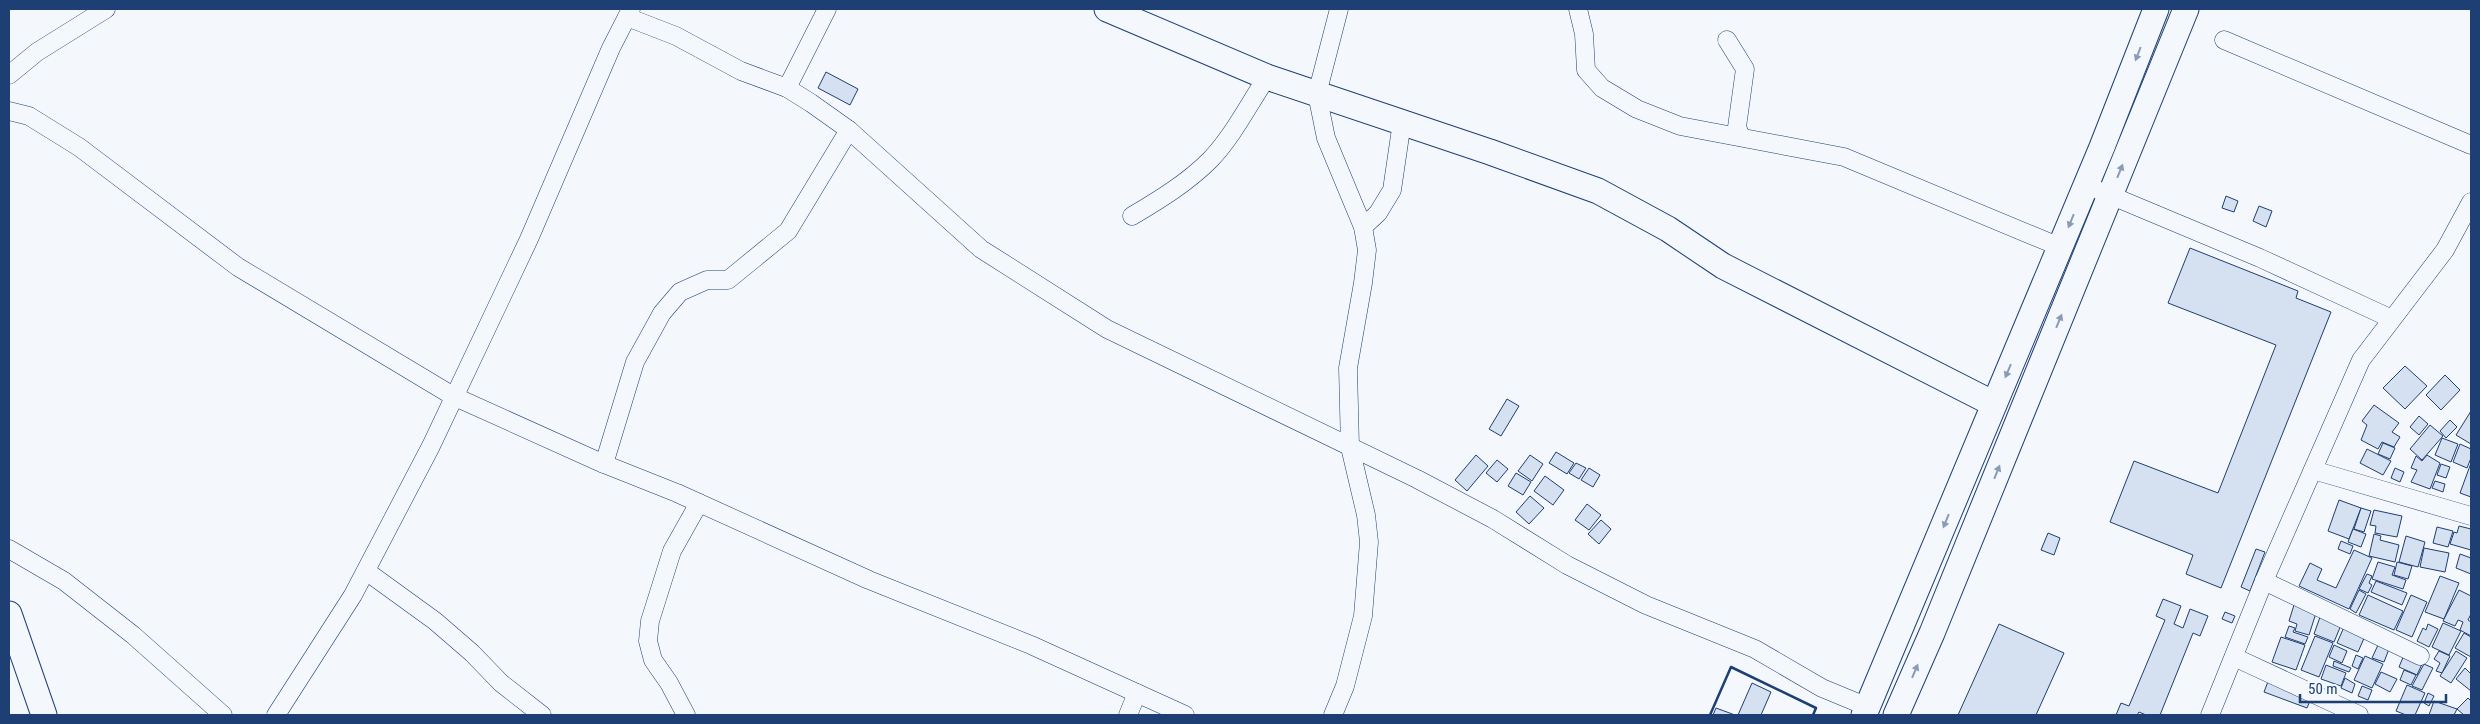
<svg xmlns="http://www.w3.org/2000/svg" width="2480" height="724" font-family="'Roboto Condensed',sans-serif">
  <style>
    .building { fill: #d5e0f0; stroke: #1d3f73 }
    .lines { fill: none; stroke-linecap: round; stroke-linejoin: round }
    .street-casing { stroke: #1d3f73; stroke-width: 19 }
    .secondary-casing { stroke: #1d3f73; stroke-width: 27 }
    .street { stroke: #f4f7fb; stroke-width: 18 }
    .secondary { stroke: #f4f7fb; stroke-width: 25 }
    .wall { stroke: #1d3f73; stroke-width: 2.5 }
    .oneway { fill: #889bb7 }
  </style>
  <rect width="100%" height="100%" fill="#f4f7fb"/>
  <!-- building -->
  <g class="building">
    <polygon points="826,72 858,89 850,105 818,88"/>
    <polygon points="2226,196 2238,201 2234,212 2222,208"/>
    <polygon points="2259,206 2272,211 2266,227 2253,221"/>
    <polygon points="2190,248 2298,291 2296,298 2331,312 2221,588 2186,574 2193,555 2110,522 2134,461 2218,493 2276,345 2168,303"/>
    <polygon points="2405,366 2427,386 2405,409 2383,388"/>
    <polygon points="2445,375 2460,390 2441,410 2426,395"/>
    <polygon points="1507,399 1519,406 1501,436 1489,429"/>
    <polygon points="2374,405 2399,423 2392,432 2400,437 2394,447 2382,442 2378,449 2361,440 2367,425 2362,421"/>
    <polygon points="2471,411 2471,444 2456,435"/>
    <polygon points="2419,416 2428,424 2419,435 2410,427"/>
    <polygon points="2450,420 2457,427 2446,438 2440,431"/>
    <polygon points="2430,425 2443,436 2422,460 2410,449"/>
    <polygon points="2442,438 2458,444 2451,462 2435,455"/>
    <polygon points="2383,443 2395,448 2390,459 2378,454"/>
    <polygon points="2460,444 2471,449 2471,458 2467,468 2453,462"/>
    <polygon points="2367,449 2391,461 2383,475 2360,463"/>
    <polygon points="1556,452 1574,463 1567,474 1549,463"/>
    <polygon points="1476,455 1488,466 1467,491 1455,480"/>
    <polygon points="1530,455 1543,464 1532,481 1518,471"/>
    <polygon points="2427,455 2440,463 2430,489 2411,482 2417,470 2411,468 2416,456 2422,461"/>
    <polygon points="1497,460 1508,469 1497,482 1486,473"/>
    <polygon points="1576,463 1586,468 1579,479 1569,473"/>
    <polygon points="2471,463 2471,497 2460,493"/>
    <polygon points="2441,464 2450,467 2446,478 2437,475"/>
    <polygon points="1589,468 1600,475 1593,487 1581,480"/>
    <polygon points="2395,468 2404,472 2400,482 2391,478"/>
    <polygon points="1516,473 1531,482 1523,495 1508,486"/>
    <polygon points="1545,476 1564,490 1553,505 1534,491"/>
    <polygon points="2435,481 2445,484 2443,492 2432,488"/>
    <polygon points="1530,496 1544,508 1529,524 1516,512"/>
    <polygon points="2339,500 2361,508 2349,539 2328,531"/>
    <polygon points="1587,504 1601,515 1589,530 1575,520"/>
    <polygon points="2361,508 2371,511 2364,532 2354,529"/>
    <polygon points="2374,510 2402,516 2397,537 2375,533 2376,526 2370,525"/>
    <polygon points="1601,520 1611,529 1599,544 1588,534"/>
    <polygon points="2459,526 2471,529 2471,550 2450,544 2454,532 2457,533"/>
    <polygon points="2437,527 2453,531 2448,547 2433,543"/>
    <polygon points="2353,529 2366,534 2361,547 2348,542"/>
    <polygon points="2048,533 2060,538 2054,555 2041,550"/>
    <polygon points="2374,534 2381,536 2380,540 2399,545 2395,562 2369,556"/>
    <polygon points="2406,536 2425,542 2418,567 2399,562"/>
    <polygon points="2341,541 2353,546 2350,554 2338,549"/>
    <polygon points="2424,548 2449,553 2445,572 2420,567"/>
    <polygon points="2256,549 2265,552 2250,591 2241,587"/>
    <polygon points="2354,550 2372,558 2349,609 2299,586 2310,563 2322,569 2317,580 2336,588"/>
    <polygon points="2460,554 2471,558 2471,574 2456,568"/>
    <polygon points="2378,562 2395,567 2392,575 2406,580 2403,589 2372,579"/>
    <polygon points="2397,562 2412,566 2408,579 2394,575"/>
    <polygon points="2367,574 2372,576 2369,583 2372,585 2368,593 2359,589"/>
    <polygon points="2440,576 2459,583 2444,619 2425,612"/>
    <polygon points="2376,581 2407,593 2402,605 2371,592"/>
    <polygon points="2359,590 2366,594 2356,613 2350,609"/>
    <polygon points="2459,590 2471,596 2471,614 2468,620 2471,622 2471,636 2460,630 2463,622 2458,620 2455,626 2443,621"/>
    <polygon points="2368,595 2403,611 2394,630 2359,615"/>
    <polygon points="2411,595 2427,602 2412,637 2396,630"/>
    <polygon points="2163,599 2181,606 2174,624 2183,628 2190,609 2208,616 2200,636 2193,633 2160,715 2146,715 2139,712 2137,715 2116,715 2121,703 2129,706 2165,620 2156,616"/>
    <polygon points="2294,605 2316,613 2309,635 2295,631 2297,624 2289,621"/>
    <polygon points="2225,612 2235,616 2232,623 2222,619"/>
    <polygon points="2320,617 2341,625 2334,642 2314,634"/>
    <polygon points="2443,623 2461,631 2449,655 2432,647"/>
    <polygon points="1999,624 2064,653 2036,715 1958,715"/>
    <polygon points="2428,624 2438,629 2429,647 2417,641 2423,628 2426,630"/>
    <polygon points="2289,626 2295,628 2293,632 2308,637 2305,644 2285,637"/>
    <polygon points="2344,627 2365,636 2358,652 2337,643"/>
    <polygon points="2464,633 2471,637 2471,657 2455,648"/>
    <polygon points="2315,636 2333,643 2319,677 2301,670"/>
    <polygon points="2281,637 2305,645 2296,670 2272,662"/>
    <polygon points="2334,645 2347,651 2342,663 2329,657"/>
    <polygon points="2378,645 2389,649 2384,662 2372,658"/>
    <polygon points="2439,651 2450,656 2442,673 2436,671 2440,663 2434,659"/>
    <polygon points="2456,651 2467,658 2451,683 2440,676"/>
    <polygon points="2356,655 2363,658 2358,669 2352,666"/>
    <polygon points="2404,655 2422,664 2417,675 2399,667"/>
    <polygon points="2365,656 2383,664 2372,688 2354,680"/>
    <polygon points="2334,661 2351,668 2349,672 2333,666"/>
    <polygon points="2424,664 2433,668 2422,690 2412,686"/>
    <polygon points="2326,665 2346,673 2341,686 2321,679"/>
    <polygon points="2465,668 2471,674 2471,691 2456,679"/>
    <polygon points="2404,670 2416,675 2411,685 2400,680"/>
    <polygon points="2381,672 2397,679 2390,692 2375,684"/>
    <polygon points="2345,678 2355,684 2352,693 2341,688"/>
    <polygon points="2269,679 2312,696 2307,708 2264,692"/>
    <polygon points="1752,683 1771,692 1761,715 1738,715"/>
    <polygon points="2407,685 2425,693 2415,715 2406,715 2396,711"/>
    <polygon points="2362,686 2372,690 2368,700 2358,696"/>
    <polygon points="2428,693 2434,696 2429,706 2424,703"/>
    <polygon points="2468,698 2471,701 2471,715 2464,715 2457,709"/>
    <polygon points="2434,701 2457,709 2454,715 2429,715"/>
    <polygon points="1716,708 1735,715 1713,715"/>
  </g>
  <g class="lines">
    <defs>
      <g id="street">
        <polyline points="1578,9 1584,34 1586,70 1602,88 1637,109 1680,126 1844,157 2060,247"/>
        <polyline points="627,17 676,36 741,71 787,88 811,103 849,130 981,249 1107,329 1417,479 1493,519 1567,565 1646,605 1755,649 1822,688 1868,707"/>
        <polyline points="1727,40 1745,69 1737,127 1741,137"/>
        <polyline points="2224,40 2471,145"/>
        <polyline points="9,75 37,52 106,9"/>
        <polyline points="787,88 827,9"/>
        <polyline points="9,111 29,116 79,147 238,267 453,396 604,464 677,493 869,580 1031,645 1185,715"/>
        <polyline points="2100,191 2260,258 2392,319"/>
        <path d="M1132 216C1159 200 1187 183 1210 160 1233 136 1249 104 1267 77"/>
        <polyline points="1363,227 1378,213 1392,190 1402,122"/>
        <polyline points="604,464 635,362 662,313 680,292 707,280 728,280 788,231 849,130"/>
        <polyline points="2313,470 2471,516"/>
        <polyline points="9,549 64,581 133,635 223,715"/>
        <polyline points="366,571 435,621 472,653 501,683 542,715"/>
        <polyline points="2264,581 2420,656"/>
        <polyline points="2234,657 2359,715"/>
        <polyline points="276,715 353,595 431,446 529,239 611,48 631,9"/>
        <polyline points="686,715 669,683 653,660 648,641 650,621 672,551 699,503"/>
        <polyline points="1128,715 1137,693"/>
        <polyline points="1333,715 1345,686 1363,616 1369,542 1366,515 1350,447 1348,368 1363,283 1367,250 1363,227 1326,138 1317,94 1339,9"/>
        <polyline points="2210,715 2264,581 2361,360 2445,250 2471,202"/>
      </g>
      <g id="secondary">
        <polyline points="1107,9 1267,77 1490,152 1598,191 1668,229 1723,266 1994,404"/>
        <polyline points="9,614 44,715"/>
        <polyline points="1864,715 2102,147 2156,9"/>
        <polyline points="1896,715 1932,633 2186,9"/>
      </g>
    </defs>
    <!-- street casing -->
    <use href="#street" class="street-casing"/>
    <!-- secondary casing -->
    <use href="#secondary" class="secondary-casing"/>
    <!-- street -->
    <use href="#street" class="street"/>
    <!-- secondary -->
    <use href="#secondary" class="secondary"/>
    <!-- wall -->
    <polyline class="wall" points="1710,715 1731,667 1816,708 1813,715"/>
  </g>
  <!-- one-way arrows -->
  <defs><path id="oneway-solid" d="M-6-.8H1V-3.2L6.5 0L1 3.2V.8H-6Z" transform="scale(1.25)"/></defs>
  <g class="oneway">
    <use href="#oneway-solid" transform="translate(2138 54) rotate(111)"/>
    <use href="#oneway-solid" transform="translate(2120 171) rotate(-68)"/>
    <use href="#oneway-solid" transform="translate(2071 221) rotate(112)"/>
    <use href="#oneway-solid" transform="translate(2059 321) rotate(-68)"/>
    <use href="#oneway-solid" transform="translate(2008 371) rotate(113)"/>
    <use href="#oneway-solid" transform="translate(1997 472) rotate(-68)"/>
    <use href="#oneway-solid" transform="translate(1946 521) rotate(112)"/>
    <use href="#oneway-solid" transform="translate(1915 671) rotate(-67)"/>
  </g>
  <!-- border -->
  <rect width="2480" height="724" fill="none" stroke="#1d3f73" stroke-width="20"/>
  <!-- scale -->
  <path d="M2300 694v8h146v-8" fill="none" stroke="#1d3f73" stroke-width="2.5"/>
  <text x="2308" y="694" font-size="15" fill="#1d3f73" stroke="#f4f7fb" stroke-width="4" paint-order="stroke">50 m</text>
</svg>
